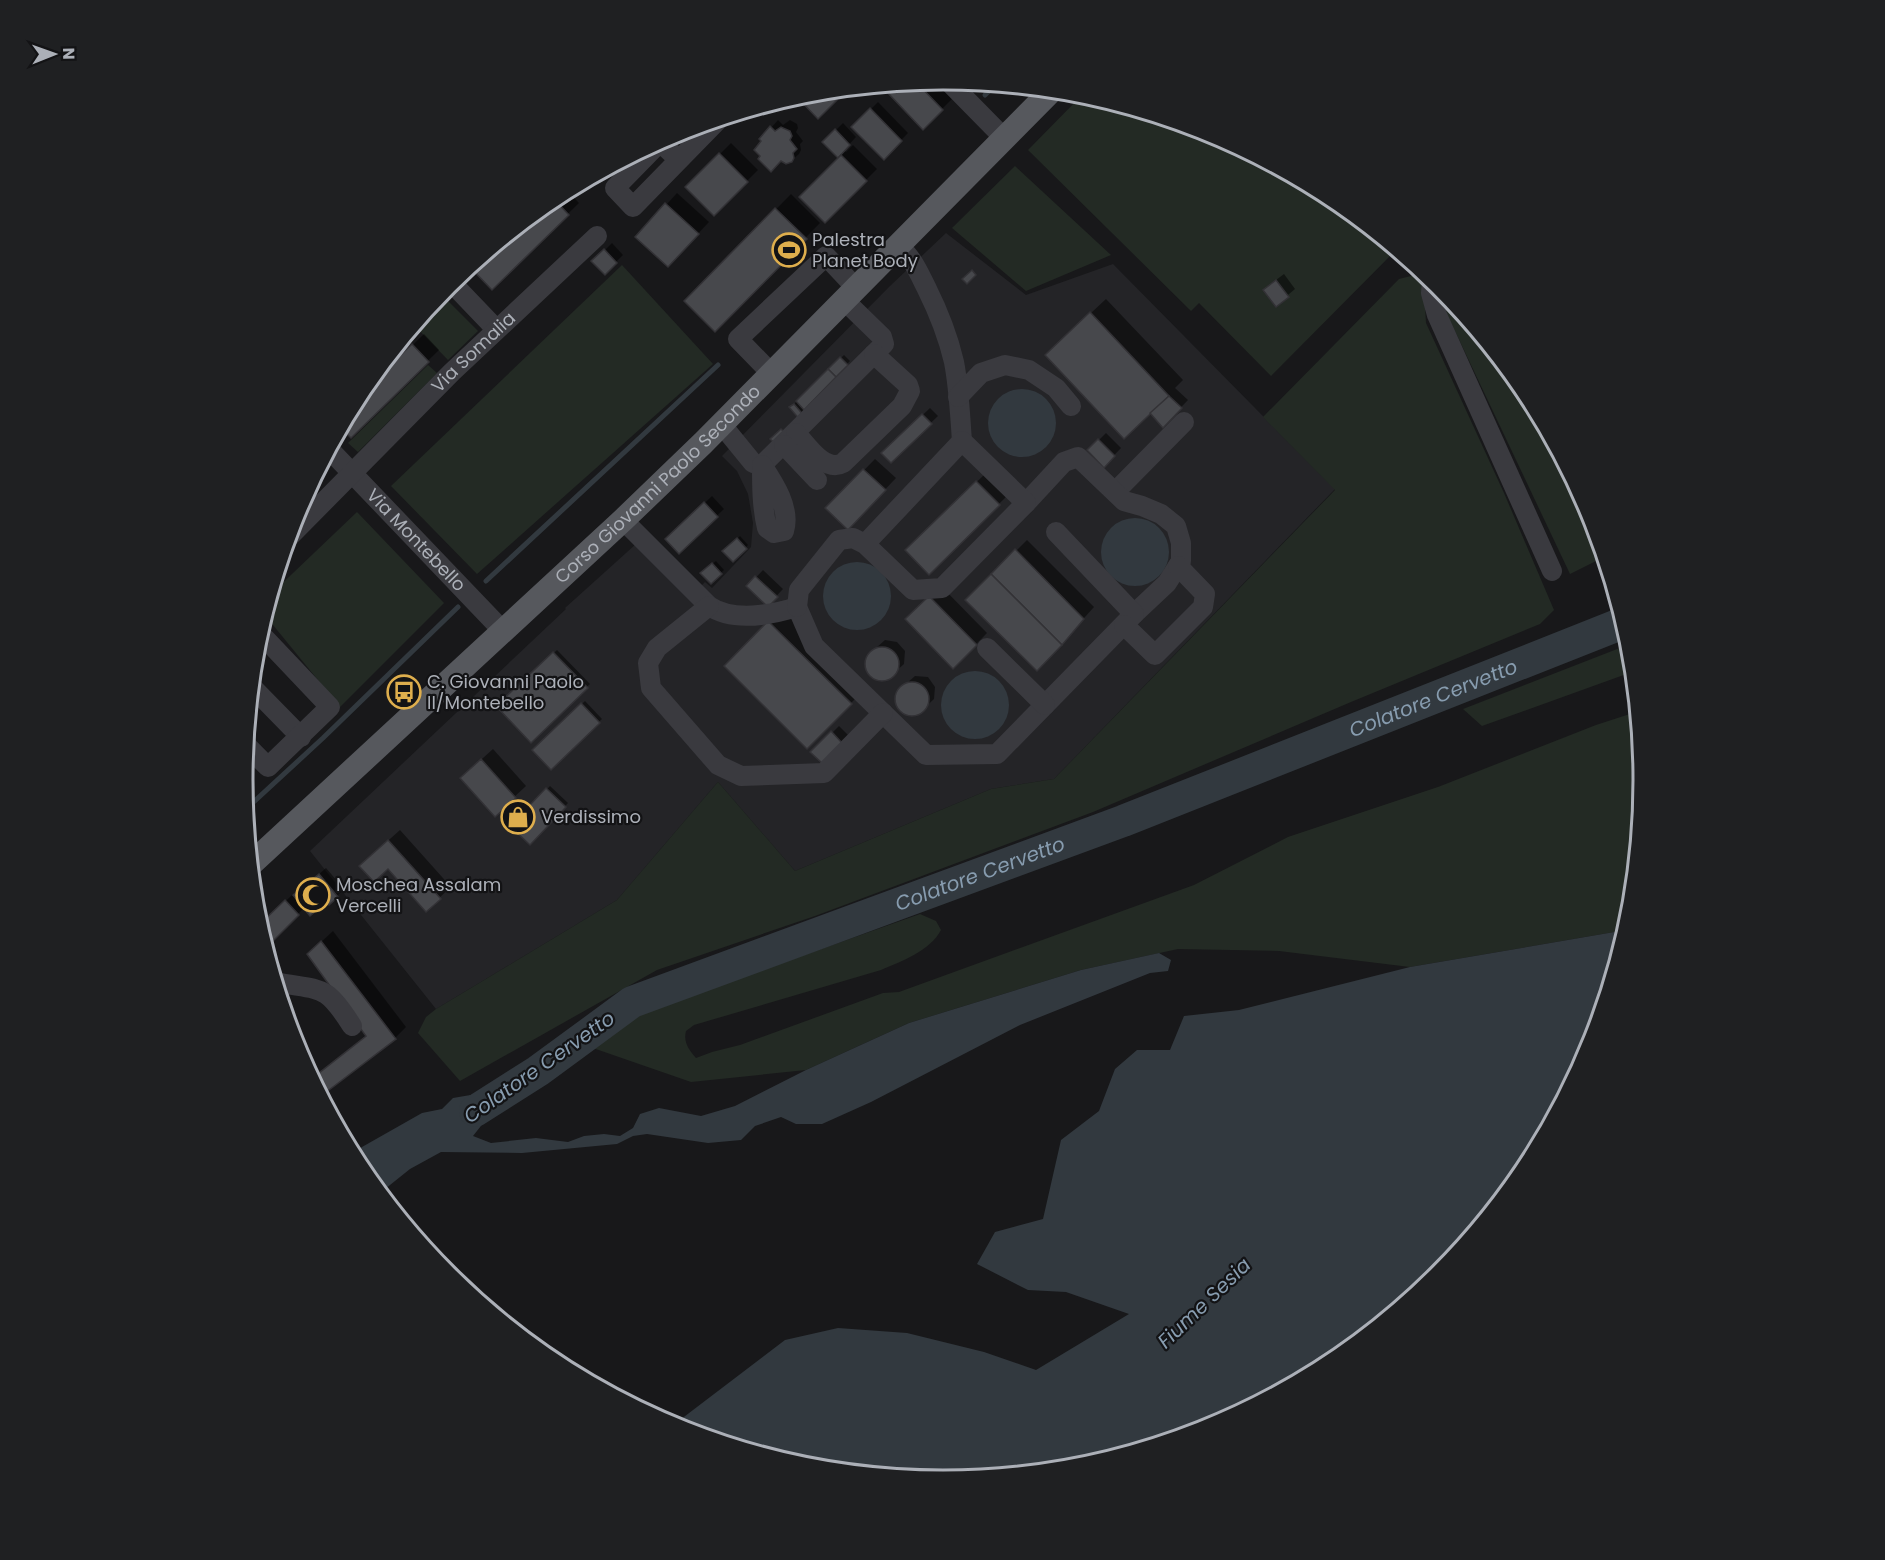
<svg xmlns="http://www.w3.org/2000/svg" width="1885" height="1560" font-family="Poppins,sans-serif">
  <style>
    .built { fill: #242427 }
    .green { fill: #232a24 }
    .water { fill: #32393f }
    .shadow { fill: #0007 }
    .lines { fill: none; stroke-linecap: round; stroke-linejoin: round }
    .stream { stroke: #32393f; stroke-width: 5 }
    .river { stroke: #32393f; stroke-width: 32 }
    .building { fill: #47484c; stroke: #333236; stroke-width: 1.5 }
    .minor { stroke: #3a3a3f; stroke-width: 20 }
    .major { stroke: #56585d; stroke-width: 24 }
    .labels { text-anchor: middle; stroke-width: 4.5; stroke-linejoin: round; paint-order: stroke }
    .poi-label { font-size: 18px; fill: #acb0b8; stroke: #131315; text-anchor: start }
    .street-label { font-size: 18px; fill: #acb0b8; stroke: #131315 }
    .water-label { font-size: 20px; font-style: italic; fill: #879caf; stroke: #131315 }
    .rim { fill: none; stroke: #acb0b8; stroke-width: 3 }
  </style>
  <rect width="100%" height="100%" fill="#18181a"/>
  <!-- built -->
  <polygon class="built" points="946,233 1026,295 1113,264 1335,489 1054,779 991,789 795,871 718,782 617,900 436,1009 310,851 566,609 565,608 636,544 695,592 705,582 712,588 751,547 753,523 748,494 737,471 722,456 889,287"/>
  <!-- green -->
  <g class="green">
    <polygon points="1083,94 1211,133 1332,198 1396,250 1271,376 1199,303 1191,311 1028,150"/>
    <polygon points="1015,166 1111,255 1026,291 952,228"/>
    <polygon points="622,265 713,364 477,574 391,486"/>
    <polygon points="1423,273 1426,323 1504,493 1554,610 1540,624 1351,702 1093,812 815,916 657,970 460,1081 418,1033 426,1017 436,1009 617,900 718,782 795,871 991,789 1054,779 1335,490 1263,417 1399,279"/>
    <polygon points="1442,289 1525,391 1590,512 1604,557 1570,574 1445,310"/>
    <polygon points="440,293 478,331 448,360 414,325"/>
    <polygon points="428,365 437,373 358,452 348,443"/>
    <polygon points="357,512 444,603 340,707 264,614 270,595"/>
    <polygon points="1630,644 1632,672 1482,726 1463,709"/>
    <path d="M1636 712 1643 780 1629 917 1626 930 1410 967 1279 951 1178 949 1081 970 909 1023 806 1070 691 1082 590 1047 649 1010 920 914 936 921 941 930C930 951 902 961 881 970L694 1025 686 1031C683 1042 689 1050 696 1058L712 1052 740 1045 883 993 899 992 1194 885 1288 837 1438 787 1596 725Z"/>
  </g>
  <!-- water -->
  <g class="water">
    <circle cx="1022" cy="423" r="34"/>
    <circle cx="1135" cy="552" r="34"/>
    <circle cx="857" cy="596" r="34"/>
    <circle cx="975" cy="705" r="34"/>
    <polygon points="1626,930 1590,1048 1525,1169 1438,1276 1331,1363 1210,1427 1079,1467 942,1480 806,1467 672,1426 785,1340 838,1328 907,1333 984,1352 1036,1370 1129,1314 1066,1292 1028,1290 977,1264 995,1232 1043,1219 1061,1140 1099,1111 1115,1069 1137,1050 1170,1050 1184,1016 1239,1010 1410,967"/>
    <polygon points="1159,953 1171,960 1168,971 1150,973 1020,1025 871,1102 822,1124 796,1124 781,1117 755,1126 741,1140 708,1143 647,1134 633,1136 617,1144 522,1153 441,1152 410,1169 380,1193 360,1169 352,1155 362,1147 422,1113 442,1109 453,1098 511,1088 473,1136 491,1143 536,1138 568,1142 584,1136 604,1134 620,1136 633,1128 640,1114 659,1108 701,1116 735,1106 806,1070 909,1023 1081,970"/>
  </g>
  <!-- shadow -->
  <g class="shadow">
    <polygon points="936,80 953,98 923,128 890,93 900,84"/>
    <polygon points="840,90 843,92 818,117 797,96"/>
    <polygon points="878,102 908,133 884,158 853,127"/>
    <polygon points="778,120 783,125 790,120 797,124 798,128 796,132 803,141 800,144 801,150 799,154 791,161 761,139"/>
    <polygon points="843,123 856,137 844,150 846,152 853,145 877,169 825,221 840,158 824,142"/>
    <polygon points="731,143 758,170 714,214 687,187"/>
    <polygon points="567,190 579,203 492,288 471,265 554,197"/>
    <polygon points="677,193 709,222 679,254 637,237"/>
    <polygon points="791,194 820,223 715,330 686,301"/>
    <polygon points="612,243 623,255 605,273 594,261"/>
    <polygon points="1284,274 1295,289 1276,305 1272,283"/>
    <polygon points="1106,299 1183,380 1175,388 1188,400 1163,426 1151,411 1062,340"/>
    <polygon points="424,334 439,350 351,436 355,401"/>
    <polygon points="844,355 850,361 804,409 807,413 801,419 791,407"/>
    <polygon points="930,408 938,416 891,461 883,453"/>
    <polygon points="1106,433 1121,448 1104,466 1089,450"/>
    <polygon points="324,459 326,461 318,470"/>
    <polygon points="875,459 896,478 859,517 827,508"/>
    <polygon points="988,471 1010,493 929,573 907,550"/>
    <polygon points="712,496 724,509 679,552 667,539"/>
    <polygon points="740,536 748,545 733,560 724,551"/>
    <polygon points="1027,540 1094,607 1048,658 967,600"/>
    <polygon points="716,561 724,570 711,582 705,570"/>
    <polygon points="763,570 783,589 768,605 748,586"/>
    <polygon points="941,586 987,633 954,667 907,619"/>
    <polygon points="784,607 866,688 807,747 726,666"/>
    <polygon points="885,640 897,642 905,651 904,664 886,680 874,678 866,669 867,656"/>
    <polygon points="557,650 590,684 531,740 498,706"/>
    <polygon points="915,676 928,677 935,687 934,699 917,715 904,714 896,704 898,691"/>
    <polygon points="585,701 602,719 551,768 534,750"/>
    <polygon points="839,726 848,735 822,761 813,752"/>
    <polygon points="493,749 526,786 495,815 473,767"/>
    <polygon points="242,779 251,788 244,795 242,780"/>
    <polygon points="550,786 568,803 530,843 512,826"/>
    <polygon points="400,830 451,887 426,910 388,867 372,855"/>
    <polygon points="326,868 344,889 337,896 305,907 272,940 259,927 293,894 294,896"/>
    <polygon points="333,931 406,1027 395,1038 316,1077 367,1034 320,943"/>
  </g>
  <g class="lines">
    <!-- stream -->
    <g class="stream">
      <polyline points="985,95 995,85"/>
      <polyline points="486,581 718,365"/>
      <polyline points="245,810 323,738 458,607"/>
    </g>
    <!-- river -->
    <path class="river" id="s1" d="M475 1111 538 1071 632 1002 1123 821 1623 623"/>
  </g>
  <!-- building -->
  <g class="building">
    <polygon points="916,82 943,110 923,130 888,93 898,84"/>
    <polygon points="828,91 837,100 818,119 796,96"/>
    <polygon points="870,108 902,141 884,160 851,127"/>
    <polygon points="770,126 775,131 781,127 790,131 792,136 790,140 797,149 793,153 794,158 792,162 786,164 781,161 771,172 758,159 760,156 754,150 761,141 759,139"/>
    <polygon points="835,129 850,145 838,158 822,142"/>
    <polygon points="719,153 748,182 714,216 685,187"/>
    <polygon points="841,155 867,181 825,223 799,197"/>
    <polygon points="553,198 569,215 492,290 469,266"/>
    <polygon points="665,203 699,234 668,267 635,237"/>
    <polygon points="775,208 807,239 715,332 684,301"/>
    <polygon points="604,249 617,263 605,275 591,261"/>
    <polygon points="972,270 976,275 967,284 962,279"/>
    <polygon points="1276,280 1289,297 1276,307 1263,290"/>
    <polygon points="1090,312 1169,396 1124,439 1045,355"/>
    <polygon points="412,344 429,362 351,438 340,427 356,398"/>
    <polygon points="840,357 848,365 836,377 828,369"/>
    <polygon points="828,369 836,377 804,410 796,401"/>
    <polygon points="1169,396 1182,408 1163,428 1150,413"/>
    <polygon points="794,404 805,417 801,421 789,407"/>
    <polygon points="922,414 932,424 891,463 881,453"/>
    <polygon points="781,429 786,434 776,444 770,439"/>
    <polygon points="1098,439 1115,456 1104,468 1087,450"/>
    <polygon points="863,469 886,490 848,530 825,508"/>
    <polygon points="976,481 1000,505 929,575 905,550"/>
    <polygon points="704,502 718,517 679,554 665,539"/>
    <polygon points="737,538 747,549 733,562 722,551"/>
    <polygon points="1015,549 1084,619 1062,645 991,574"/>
    <polygon points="712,563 722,574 711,584 700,573"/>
    <polygon points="991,574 1062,645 1037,671 965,600"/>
    <polygon points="755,576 778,597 768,607 746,586"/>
    <polygon points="929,596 977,645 953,669 905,619"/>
    <polygon points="768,621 852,704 807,749 724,666"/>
    <circle cx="882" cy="664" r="17"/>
    <polygon points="553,652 588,688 531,743 496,706"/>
    <circle cx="912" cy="699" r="17"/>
    <polygon points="581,703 600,723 551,770 532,750"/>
    <polygon points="831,731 842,743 822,763 810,752"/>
    <polygon points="481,759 516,798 495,817 460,778"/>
    <polygon points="546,788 566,807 530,845 510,826"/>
    <polygon points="388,840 441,899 426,912 388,869 374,882 359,866"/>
    <polygon points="319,874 338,897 329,905 326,902 310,916 293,895"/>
    <polygon points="285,900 299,915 272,942 258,926"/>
    <polygon points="321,941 396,1039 325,1093 314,1077 366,1036 307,954"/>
  </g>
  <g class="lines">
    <!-- minor -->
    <g class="minor">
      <polyline points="947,80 1004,138"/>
      <polyline points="679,160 660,142 615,188 633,207 719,119"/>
      <path d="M898 245C912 257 918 271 926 287 938 311 948 336 954 362 959 388 960 415 962 441"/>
      <polyline points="1432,280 1431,293 1437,315 1552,571"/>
      <polyline points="451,282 496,329"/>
      <polyline points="771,373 738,339 826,256 856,288"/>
      <polyline points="958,397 981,373 1005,365 1029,370 1056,388 1071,406"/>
      <polyline points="722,425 753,463 762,465 884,344 882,337 844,300"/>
      <path d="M796 433C807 445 825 473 843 463L902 406 910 391 908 385 874 354"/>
      <polyline points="784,445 817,480"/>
      <path id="s2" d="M329 449 503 631"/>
      <path d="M762 465C774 483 791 509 784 531L774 533 767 528C762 507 762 486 762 465Z"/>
      <polyline points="1115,492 1184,422"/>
      <polyline points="1026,503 1064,462 1078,457 1124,501 1142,506 1161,514 1176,526 1181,543 1181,561 1167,583 1134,614"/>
      <path d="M623 520 709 606C733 622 771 615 797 607L814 646 926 755 997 754 1134 614 1056 532"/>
      <path id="s3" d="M287 539 452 372 597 236"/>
      <polyline points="709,606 657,648 648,663 651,688 718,765 741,776 824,773 883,713"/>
      <polyline points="797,607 799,590 839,540 853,538 865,544 962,441 1026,503 942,588 913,590 865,544"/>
      <polyline points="1124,625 1155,655 1203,607 1205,594 1178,566"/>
      <polyline points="987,648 1045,705"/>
      <polyline points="251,686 301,737"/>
      <polyline points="245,744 268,767 330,707 259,632"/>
      <path d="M275 982C322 991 325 983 352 1026"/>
    </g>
    <!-- major -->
    <path class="major" id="s4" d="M250 865 623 520 703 443 1052 90"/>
  </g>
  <!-- icons -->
  <defs>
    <symbol id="stadium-ring" viewBox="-11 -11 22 22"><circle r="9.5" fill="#131315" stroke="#deae4d" stroke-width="1.5"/><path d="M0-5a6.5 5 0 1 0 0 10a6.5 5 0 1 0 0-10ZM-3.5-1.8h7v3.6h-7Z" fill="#deae4d"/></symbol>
    <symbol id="bus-ring" viewBox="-11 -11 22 22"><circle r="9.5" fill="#131315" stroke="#deae4d" stroke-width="1.5"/><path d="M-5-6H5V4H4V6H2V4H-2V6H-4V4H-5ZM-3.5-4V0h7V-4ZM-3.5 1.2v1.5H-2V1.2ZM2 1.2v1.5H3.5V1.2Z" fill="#deae4d"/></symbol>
    <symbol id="shop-ring" viewBox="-11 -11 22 22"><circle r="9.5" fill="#131315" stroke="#deae4d" stroke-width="1.5"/><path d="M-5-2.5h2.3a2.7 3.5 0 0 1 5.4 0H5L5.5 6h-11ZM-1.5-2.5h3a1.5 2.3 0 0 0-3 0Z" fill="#deae4d"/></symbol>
    <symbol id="mosque-ring" viewBox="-11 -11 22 22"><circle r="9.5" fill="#131315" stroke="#deae4d" stroke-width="1.5"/><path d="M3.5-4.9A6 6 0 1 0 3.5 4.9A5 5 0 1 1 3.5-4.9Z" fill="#deae4d"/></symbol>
  </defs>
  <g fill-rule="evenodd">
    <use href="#stadium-ring" x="770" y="231" width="38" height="38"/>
    <use href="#bus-ring" x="385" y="673" width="38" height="38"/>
    <use href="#shop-ring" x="499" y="798" width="38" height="38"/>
    <use href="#mosque-ring" x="294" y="876" width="38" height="38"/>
  </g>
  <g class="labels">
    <!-- poi labels -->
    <g class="poi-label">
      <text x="812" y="246">Palestra<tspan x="812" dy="21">Planet Body</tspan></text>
      <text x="427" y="688">C. Giovanni Paolo<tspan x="427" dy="21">II/Montebello</tspan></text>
      <text x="541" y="823">Verdissimo</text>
      <text x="336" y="891">Moschea Assalam<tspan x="336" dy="21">Vercelli</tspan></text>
    </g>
    <!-- street labels -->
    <g class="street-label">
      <text dy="6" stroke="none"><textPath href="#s3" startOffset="264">Via Somalia</textPath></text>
      <text dy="6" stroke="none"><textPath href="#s4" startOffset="558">Corso Giovanni Paolo Secondo</textPath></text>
      <text dy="6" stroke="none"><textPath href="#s2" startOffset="126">Via Montebello</textPath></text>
    </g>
    <!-- water labels -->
    <g class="water-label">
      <text dy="7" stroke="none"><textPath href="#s1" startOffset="1048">Colatore Cervetto</textPath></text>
      <text dy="7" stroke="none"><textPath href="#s1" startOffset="562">Colatore Cervetto</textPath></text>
      <text transform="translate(539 1067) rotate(-35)" y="7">Colatore Cervetto</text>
      <text transform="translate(1204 1303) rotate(-44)" y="7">Fiume Sesia</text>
    </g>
  </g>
  <!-- crop -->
  <path d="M0 0H1885V1560H0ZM253 780a690 690 0 1 1 1380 0a690 690 0 1 1-1380 0Z" fill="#1f2022" fill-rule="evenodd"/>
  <path class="rim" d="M253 780a690 690 0 1 1 1380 0a690 690 0 1 1-1380 0Z"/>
  <!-- north arrow -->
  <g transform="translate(54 54) rotate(89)" stroke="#131315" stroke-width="4.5" paint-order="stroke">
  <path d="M0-4.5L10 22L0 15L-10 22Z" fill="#acb0b8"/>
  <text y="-9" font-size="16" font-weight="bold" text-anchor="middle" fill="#acb0b8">N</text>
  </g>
</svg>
